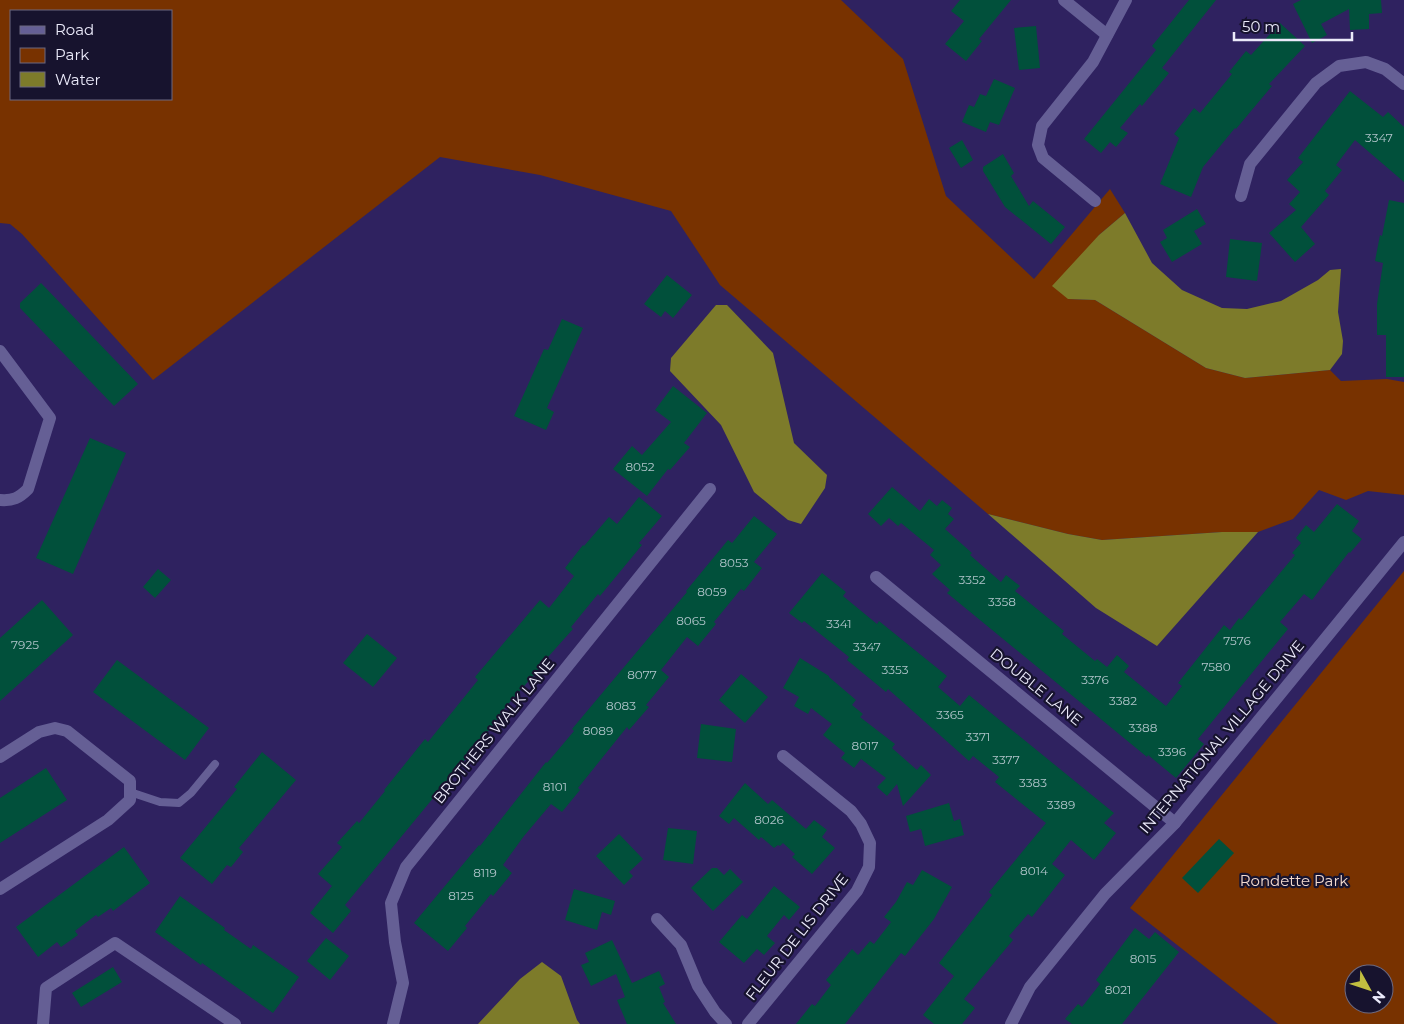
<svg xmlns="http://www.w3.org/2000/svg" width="1404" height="1024" font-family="Montserrat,sans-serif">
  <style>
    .green { fill: #783200; fill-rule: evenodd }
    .water { fill: #7d7b2a }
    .building { fill: #01503b }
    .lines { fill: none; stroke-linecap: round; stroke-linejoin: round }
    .service { stroke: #655f95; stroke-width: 8 }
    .minor { stroke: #655f95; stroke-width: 12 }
    .labels { text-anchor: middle; stroke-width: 4.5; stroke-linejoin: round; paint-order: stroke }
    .number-label { font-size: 12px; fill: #b0c4ca }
    .street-label { font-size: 15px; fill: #ebeafa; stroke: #17132e }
    .park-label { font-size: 15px; fill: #f4dbcf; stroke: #17132e }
  </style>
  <rect width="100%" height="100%" fill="#2f2260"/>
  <!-- green -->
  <g class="green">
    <path d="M0 0H841L903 59 946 196 1034 279 1110 189 1125 213 1099 235 1068 299 1095 300 1206 368 1245 378 1330 370 1341 381 1387 379 1404 382V495L1368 491 1346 500 1319 490 1293 519 1258 532H1222L1102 540 1068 534 988 514 720 285 671 211 540 175 440 157 153 380 22 234 10 224 0 223ZM11 11H171V99H11Z"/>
    <path d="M1404 571V1024H1278L1130 908ZM1354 974H1384V1004H1354Z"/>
  </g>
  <!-- water -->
  <g class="water">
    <polygon points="1125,213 1152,263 1182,290 1222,308 1247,309 1281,301 1318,280 1330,270 1341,269 1338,312 1343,341 1342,354 1330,370 1245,378 1206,368 1095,300 1068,299 1052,286 1099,235"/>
    <polygon points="716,305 727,305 773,353 794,443 827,475 825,488 801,524 788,520 754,492 721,425 670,371 671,358"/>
    <polygon points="988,514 1068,534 1102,540 1222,532 1258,532 1157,646 1096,608"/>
    <polygon points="542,962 561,976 577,1020 580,1024 478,1024 520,979"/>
  </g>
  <!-- building -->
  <g class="building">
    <polygon points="960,0 1011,0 979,39 982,41 966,61 945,44 964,21 951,11"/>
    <polygon points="1189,0 1216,0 1162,68 1169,73 1142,106 1140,104 1120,128 1128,133 1116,147 1110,142 1101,153 1084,139 1156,50 1152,46"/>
    <polygon points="1301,0 1381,0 1382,13 1369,14 1369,29 1350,30 1349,9 1321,24 1327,35 1312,43 1293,4"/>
    <polygon points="1280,23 1305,46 1269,84 1272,86 1236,129 1235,128 1203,167 1191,197 1160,184 1179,138 1174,134 1194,108 1200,113 1232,74 1229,72 1246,51 1251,55"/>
    <polygon points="1036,26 1040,68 1019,70 1014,28"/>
    <polygon points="994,79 1015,88 999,125 990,122 986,132 962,122 969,105 974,107 980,94 986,96"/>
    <polygon points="1350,91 1383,117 1388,112 1404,127 1404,182 1355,140 1336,165 1342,170 1325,191 1329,195 1301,227 1315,244 1295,262 1269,233 1296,210 1289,204 1300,192 1287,180 1303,162 1298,158"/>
    <polygon points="962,140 973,160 961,168 949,148"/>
    <polygon points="1003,154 1014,173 1011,176 1029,206 1033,201 1065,227 1051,244 1005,207 983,171 983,167"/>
    <polygon points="1389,200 1404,203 1404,377 1386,377 1386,335 1377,335 1377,304 1383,263 1375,261 1380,235 1382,236"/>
    <polygon points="1197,209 1206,224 1194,231 1202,244 1172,262 1160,242 1167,238 1163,230"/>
    <polygon points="1230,239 1262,243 1257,281 1226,277"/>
    <polygon points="667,275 692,295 673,318 665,311 661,317 644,304"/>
    <polygon points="41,283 138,384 114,406 20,308 20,303"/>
    <polygon points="562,319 583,328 547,408 554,412 546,430 514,416 544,349 548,350"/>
    <polygon points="673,386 707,413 684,443 690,447 670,470 668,469 647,496 613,469 632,446 642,455 671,422 655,410"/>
    <polygon points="90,438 126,453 73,574 36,558"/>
    <polygon points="892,487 920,511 929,499 937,506 942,500 952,508 948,514 954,519 945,529 972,553 970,555 1001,582 1006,575 1020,586 1015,591 1064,631 1062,634 1095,661 1097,659 1107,667 1117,655 1129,666 1124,672 1166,706 1182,686 1178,683 1224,625 1230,630 1239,618 1241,620 1295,555 1292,553 1301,543 1296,538 1306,525 1314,532 1337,504 1359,521 1352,531 1362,539 1350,553 1349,552 1312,600 1304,594 1280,622 1288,629 1198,739 1204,744 1176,778 1148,755 1147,757 947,593 950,590 932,574 941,565 930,555 934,550 901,523 898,526 889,518 881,526 868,514"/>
    <polygon points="639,497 662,516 639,543 642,545 600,596 598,594 571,627 573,629 548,657 549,658 503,710 504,711 486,734 345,905 351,911 333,933 310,913 332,886 318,874 342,847 337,843 357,821 359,823 385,791 384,790 425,739 428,742 478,680 475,677 540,600 549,608 574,576 565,568 583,545 584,546 609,517 617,524"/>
    <polygon points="754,516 777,534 754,562 762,568 744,591 741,589 714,622 716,624 698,646 687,637 661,670 669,677 646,705 649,707 629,730 627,727 578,788 580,790 562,812 551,804 524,836 503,865 512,873 493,896 491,894 465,926 467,928 448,951 414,923 479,845 480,846 546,762 547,763 574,731 572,729 687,592 686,591 728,540 732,543"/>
    <polygon points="158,569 171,580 155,598 143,587"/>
    <polygon points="822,573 846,592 843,596 877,624 879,621 947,676 938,687 960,706 969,695 1114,813 1104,823 1116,833 1094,860 1071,840 1052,864 1065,875 1032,917 1028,914 1009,936 1013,940 964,999 975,1008 962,1024 934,1024 923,1015 954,976 939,963 992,895 989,892 1046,823 995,782 999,777 973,756 969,761 888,689 886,692 847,660 849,657 804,621 802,623 789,613"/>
    <polygon points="42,600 73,635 0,701 0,638"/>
    <polygon points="367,634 397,658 373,687 343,663"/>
    <polygon points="800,658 829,676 829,677 856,700 852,705 863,714 860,717 895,744 892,748 917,770 921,765 931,775 903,806 897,784 887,796 877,787 886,778 861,759 854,768 841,758 845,753 823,735 832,724 811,708 808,714 794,706 799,697 783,688"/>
    <polygon points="117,660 209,728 185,760 93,692"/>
    <polygon points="741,674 768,697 745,723 719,700"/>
    <polygon points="701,724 736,729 732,762 697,758"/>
    <polygon points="262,752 296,780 239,848 243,852 231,867 227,865 212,884 180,858 237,789 234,787"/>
    <polygon points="46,768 67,800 0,843 0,798"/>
    <polygon points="745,783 768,804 772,800 806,829 814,820 827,830 822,837 835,848 812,874 792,857 795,854 783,843 780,846 778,845 774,848 761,837 759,840 734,818 729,824 719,816"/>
    <polygon points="949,803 954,821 960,819 964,835 925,846 921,829 910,832 906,816"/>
    <polygon points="668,828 697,831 693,864 663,860"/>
    <polygon points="619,834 643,859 629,872 633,876 624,885 596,856"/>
    <polygon points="1219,839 1234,853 1198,893 1182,878"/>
    <polygon points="124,847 150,883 113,911 111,908 98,917 96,915 75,931 78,935 61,947 57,942 38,957 16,927"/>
    <polygon points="712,868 717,868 724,875 730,869 743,882 713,911 691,888"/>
    <polygon points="922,870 952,887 934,919 905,956 901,953 845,1024 796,1024 812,1004 815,1006 831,985 826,980 852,949 858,955 870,941 874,944 891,922 884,917 896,902 907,882 913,885"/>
    <polygon points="774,886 800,907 789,920 784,915 767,936 775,943 764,955 757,949 744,963 719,942 742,915 747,919"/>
    <polygon points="574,889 615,901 611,915 602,912 597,930 565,920"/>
    <polygon points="180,896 225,928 224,930 251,949 253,945 299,977 273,1013 202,963 201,965 155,932"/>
    <polygon points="1135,928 1149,939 1155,932 1179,952 1122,1024 1072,1024 1065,1019 1078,1004 1082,1007 1100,984 1096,980"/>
    <polygon points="326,938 349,956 330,980 307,961"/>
    <polygon points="612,940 632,983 659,971 665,984 659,987 665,1002 663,1003 676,1024 627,1024 617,1000 625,997 616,974 591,986 581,965 589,962 585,953"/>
    <polygon points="113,967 122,982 81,1007 72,993"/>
  </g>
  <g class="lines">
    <!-- service -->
    <polyline class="service" points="130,792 160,802 179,803 191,793 215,764"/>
    <!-- minor -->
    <g class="minor">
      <polyline points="1064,0 1107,35"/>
      <polyline points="1241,196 1250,164 1316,83 1339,66 1366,62 1385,69 1404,84"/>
      <polyline points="1095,201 1043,158 1038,145 1042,126 1093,62 1126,0"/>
      <path d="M0 351 50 418 28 489C19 498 13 501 0 500"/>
      <polyline points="876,577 1175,823"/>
      <polyline points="0,757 39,732 55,728 67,731 130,781 130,800 108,820 0,889"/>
      <polyline points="657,919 681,945 698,986 715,1012 726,1024"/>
      <polyline points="43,1024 46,988 115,943 235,1024"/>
      <polyline points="393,1024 403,983 395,942 391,903 406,867 710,489"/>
      <polyline points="748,1024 857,891 869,867 870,843 861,824 851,811 783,756"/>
      <polyline points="1011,1024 1030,987 1105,894 1175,823 1404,542"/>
    </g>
  </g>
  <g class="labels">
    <!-- number labels -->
    <g class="number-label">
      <text x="1379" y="142">3347</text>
      <text x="640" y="471">8052</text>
      <text x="734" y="567">8053</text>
      <text x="972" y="584">3352</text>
      <text x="712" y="596">8059</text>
      <text x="1002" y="606">3358</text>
      <text x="691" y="625">8065</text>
      <text x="839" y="628">3341</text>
      <text x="1237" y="645">7576</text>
      <text x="25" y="649">7925</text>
      <text x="867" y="651">3347</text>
      <text x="1216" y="671">7580</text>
      <text x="895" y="674">3353</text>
      <text x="642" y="679">8077</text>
      <text x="1095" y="684">3376</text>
      <text x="1123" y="705">3382</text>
      <text x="621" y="710">8083</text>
      <text x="950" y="719">3365</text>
      <text x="1143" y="732">3388</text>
      <text x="598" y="735">8089</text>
      <text x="978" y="741">3371</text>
      <text x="865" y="750">8017</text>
      <text x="1172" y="756">3396</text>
      <text x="1006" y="764">3377</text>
      <text x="1033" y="787">3383</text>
      <text x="555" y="791">8101</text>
      <text x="1061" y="809">3389</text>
      <text x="769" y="824">8026</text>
      <text x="1034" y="875">8014</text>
      <text x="485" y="877">8119</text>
      <text x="461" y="900">8125</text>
      <text x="1143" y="963">8015</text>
      <text x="1118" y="994">8021</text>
    </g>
    <!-- street labels -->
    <g class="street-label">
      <text transform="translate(1036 687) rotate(39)" y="5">DOUBLE LANE</text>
      <text transform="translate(494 731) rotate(-51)" y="5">BROTHERS WALK LANE</text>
      <text transform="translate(1222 737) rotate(-50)" y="5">INTERNATIONAL VILLAGE DRIVE</text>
      <text transform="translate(797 937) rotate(-52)" y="5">FLEUR DE LIS DRIVE</text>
    </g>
    <!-- park labels -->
    <g class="park-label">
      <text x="1294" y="886">Rondette Park</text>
    </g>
  </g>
  <!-- legend -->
  <rect x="10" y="10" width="162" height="90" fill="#17132e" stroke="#6c6980"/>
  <rect x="20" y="26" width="25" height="8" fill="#655f95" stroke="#6c6980"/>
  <text x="55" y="35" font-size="15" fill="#ebeafa">Road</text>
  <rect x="20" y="48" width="25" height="15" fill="#783200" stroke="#6c6980"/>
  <text x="55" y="60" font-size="15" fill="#ebeafa">Park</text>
  <rect x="20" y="72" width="25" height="15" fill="#7d7b2a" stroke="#6c6980"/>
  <text x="55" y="85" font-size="15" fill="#ebeafa">Water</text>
  <!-- north arrow -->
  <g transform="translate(1369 989) rotate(130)"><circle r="24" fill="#17132e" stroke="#6c6980"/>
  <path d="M0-4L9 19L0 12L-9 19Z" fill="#c1be40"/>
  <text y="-8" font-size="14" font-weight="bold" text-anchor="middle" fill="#ebeafa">N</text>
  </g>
  <!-- scale -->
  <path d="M1234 32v8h118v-8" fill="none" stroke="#ebeafa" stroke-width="2.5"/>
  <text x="1242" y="32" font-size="15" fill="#ebeafa" stroke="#17132e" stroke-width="4" paint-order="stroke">50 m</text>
</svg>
